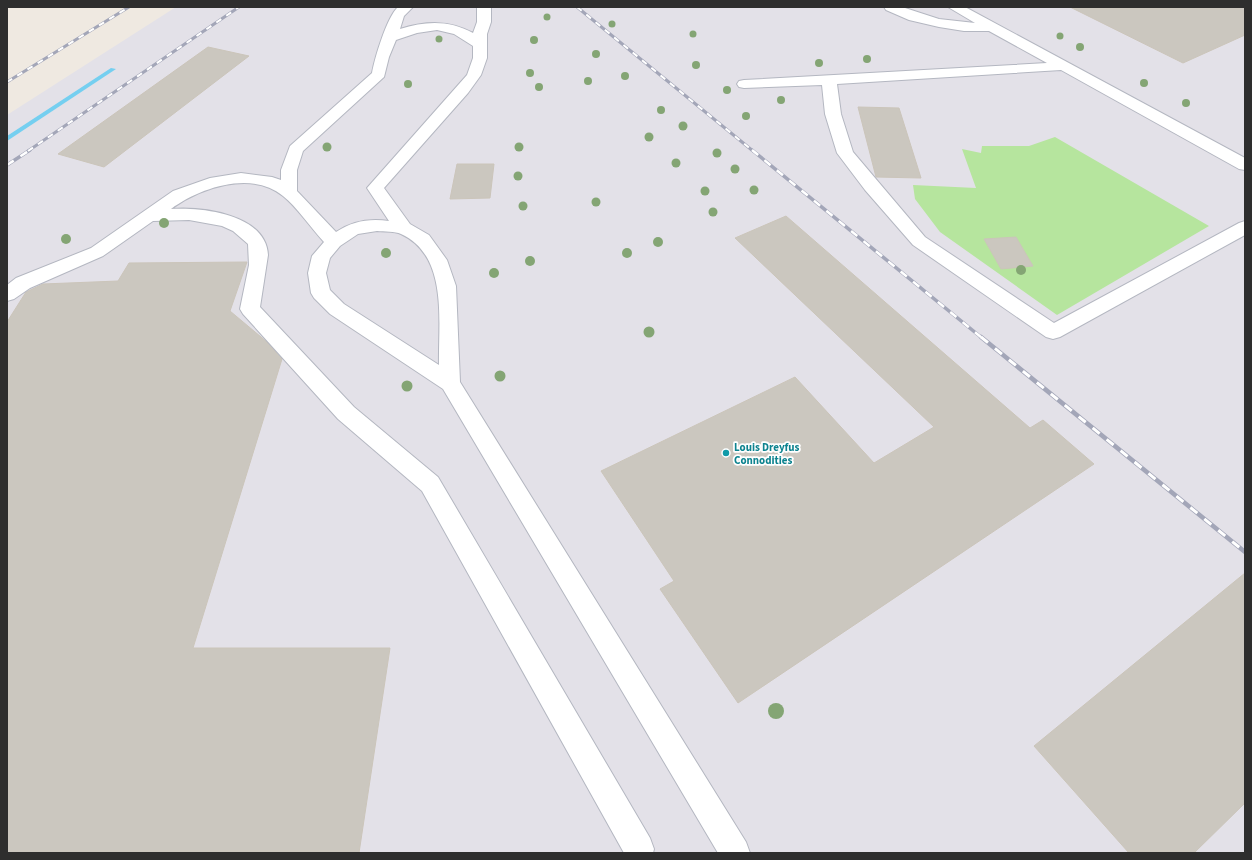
<svg xmlns="http://www.w3.org/2000/svg" width="1252" height="860" font-family="'Source Sans 3',sans-serif">
  <style>
    .industrial { fill: #e3e1e8 }
    .green { fill: #b6e59e }
    .lines { fill: none; stroke-linecap: round; stroke-linejoin: round }
    .stream { fill: #75cff0; fill-rule: evenodd }
    .building { fill: #cbc7bf; stroke: #cbc5ba }
    .minor-casing { stroke: #b4b7c1; stroke-width: 2 }
    .minor { fill: #fff; fill-rule: evenodd }
    .rail-far2-casing { stroke: #a3a6b8; stroke-width: 3 }
    .rail-far1-casing { stroke: #a3a6b8; stroke-width: 3.5 }
    .rail-casing { stroke: #a3a6b8; stroke-width: 4.5 }
    .rail-far2 { stroke: #fff; stroke-width: 2; stroke-dasharray: 6; stroke-linecap: butt }
    .rail-far1 { stroke: #fff; stroke-width: 2.5; stroke-dasharray: 8; stroke-linecap: butt }
    .rail { stroke: #fff; stroke-width: 3; stroke-dasharray: 9; stroke-linecap: butt }
    .tree { fill: #84a574 }
    .culture-dot { fill: #0f9aa8; stroke: #fff; stroke-width: 1.5 }
    .labels { text-anchor: middle; stroke-width: 3.5; stroke-linejoin: round; paint-order: stroke }
    .culture-label { font-size: 11px; font-weight: bold; fill: #0d838f; stroke: #fff; text-anchor: start }
  </style>
  <rect width="100%" height="100%" fill="#efe9e1"/>
  <!-- industrial -->
  <polygon class="industrial" points="176,7 1245,7 1245,853 7,853 7,115"/>
  <!-- green -->
  <polygon class="green" points="1055,137 1209,226 1057,315 940,232 915,199 913,185 976,188 962,149 981,153 982,146 1029,146"/>
  <g class="lines">
    <!-- stream -->
    <polygon class="stream" points="111,68 116,69 7,141 7,136"/>
  </g>
  <!-- building -->
  <g class="building">
    <polygon points="1070,7 1245,7 1245,35 1183,63"/>
    <polygon points="208,47 249,56 104,167 58,154"/>
    <polygon points="858,107 899,108 921,178 876,177"/>
    <polygon points="457,164 494,164 490,198 450,199"/>
    <polygon points="786,216 1030,428 1043,420 1094,464 738,703 660,589 674,581 601,471 795,377 874,463 934,427 735,238"/>
    <polygon points="1016,237 1033,266 1001,269 984,239"/>
    <polygon points="247,262 230,311 267,342 282,359 193,648 390,648 359,853 7,853 7,322 26,292 43,284 118,281 129,263"/>
    <polygon points="1245,573 1245,803 1194,853 1129,853 1034,746"/>
  </g>
  <g class="lines">
    <defs>
      <g id="minor">
        <path d="M398 7H413L404 16 400 29C426 21 449 20 473 33L477 22V7H491V22L487 34V58L481 75 468 93 384 188 410 224 429 235 447 260 456 286 460 382 746 842 750 853H718L443 389 330 314 314 298 311 293 308 273 312 256 324 242C311 228 297 207 283 196 251 170 200 188 171 209 202 207 266 214 268 255L260 307 354 407 438 477 650 838 654 849 653 853H624L422 491 338 419 243 314 240 309 249 265 248 244 233 231 222 226 189 220 153 221 103 256 30 288 14 299 7 301V285L16 278 91 248 173 191 210 178 241 173 272 177 281 180V170L290 146 372 73C375 57 387 17 398 7ZM437 30 454 34 473 46V58L467 75 367 188 389 221C370 218 352 221 336 232L297 191V170L303 151 384 77 389 57 396 40 417 33ZM377 231C384 232 395 231 401 234 449 256 438 322 439 365L344 304 330 290 326 273 330 258 340 246 358 234Z"/>
        <polygon points="884,7 902,7 939,19 975,23 948,7 965,7 1245,158 1245,170 1239,169 1061,70 837,84 841,114 853,152 925,237 1054,323 1239,223 1245,221 1245,235 1060,337 1053,339 1046,337 913,245 865,190 837,153 825,114 822,85 744,88 739,87 737,84 739,81 744,80 1047,63 989,31 964,31 939,27 909,20 886,10"/>
      </g>
    </defs>
    <!-- minor casing -->
    <use href="#minor" class="minor-casing"/>
    <!-- minor -->
    <use href="#minor" class="minor"/>
    <defs>
      <g id="rail-far2">
        <polyline points="577,7 753,151"/>
        <polyline points="7,82 129,7"/>
        <polyline points="28,151 239,7"/>
      </g>
      <g id="rail-far1">
        <polyline points="752,150 982,338"/>
        <polyline points="7,165 30,150"/>
      </g>
      <polyline id="rail" points="981,337 1245,552"/>
    </defs>
    <!-- rail-far2 casing -->
    <use href="#rail-far2" class="rail-far2-casing"/>
    <!-- rail-far1 casing -->
    <use href="#rail-far1" class="rail-far1-casing"/>
    <!-- rail casing -->
    <use href="#rail" class="rail-casing"/>
    <!-- rail-far2 -->
    <use href="#rail-far2" class="rail-far2"/>
    <!-- rail-far1 -->
    <use href="#rail-far1" class="rail-far1"/>
    <!-- rail -->
    <use href="#rail" class="rail"/>
  </g>
  <!-- trees -->
  <g class="tree">
    <circle cx="547" cy="17" r="3.5"/>
    <circle cx="612" cy="24" r="3.5"/>
    <circle cx="693" cy="34" r="3.5"/>
    <circle cx="1060" cy="36" r="3.5"/>
    <circle cx="439" cy="39" r="3.5"/>
    <circle cx="534" cy="40" r="4"/>
    <circle cx="1080" cy="47" r="4"/>
    <circle cx="596" cy="54" r="4"/>
    <circle cx="867" cy="59" r="4"/>
    <circle cx="819" cy="63" r="4"/>
    <circle cx="696" cy="65" r="4"/>
    <circle cx="530" cy="73" r="4"/>
    <circle cx="625" cy="76" r="4"/>
    <circle cx="588" cy="81" r="4"/>
    <circle cx="1144" cy="83" r="4"/>
    <circle cx="408" cy="84" r="4"/>
    <circle cx="539" cy="87" r="4"/>
    <circle cx="727" cy="90" r="4"/>
    <circle cx="781" cy="100" r="4"/>
    <circle cx="1186" cy="103" r="4"/>
    <circle cx="661" cy="110" r="4"/>
    <circle cx="746" cy="116" r="4"/>
    <circle cx="683" cy="126" r="4.5"/>
    <circle cx="649" cy="137" r="4.5"/>
    <circle cx="327" cy="147" r="4.5"/>
    <circle cx="519" cy="147" r="4.5"/>
    <circle cx="717" cy="153" r="4.5"/>
    <circle cx="676" cy="163" r="4.5"/>
    <circle cx="735" cy="169" r="4.5"/>
    <circle cx="518" cy="176" r="4.5"/>
    <circle cx="754" cy="190" r="4.5"/>
    <circle cx="705" cy="191" r="4.5"/>
    <circle cx="596" cy="202" r="4.5"/>
    <circle cx="523" cy="206" r="4.5"/>
    <circle cx="713" cy="212" r="4.5"/>
    <circle cx="164" cy="223" r="5"/>
    <circle cx="66" cy="239" r="5"/>
    <circle cx="658" cy="242" r="5"/>
    <circle cx="386" cy="253" r="5"/>
    <circle cx="627" cy="253" r="5"/>
    <circle cx="530" cy="261" r="5"/>
    <circle cx="1021" cy="270" r="5"/>
    <circle cx="494" cy="273" r="5"/>
    <circle cx="649" cy="332" r="5.5"/>
    <circle cx="500" cy="376" r="5.5"/>
    <circle cx="407" cy="386" r="5.5"/>
    <circle cx="776" cy="711" r="8"/>
  </g>
  <!-- markers -->
  <circle class="culture-dot" cx="726" cy="453" r="4"/>
  <g class="labels">
    <!-- culture labels -->
    <g class="culture-label">
      <text x="734" y="451">Louis Dreyfus<tspan x="734" dy="13">Connodities</tspan></text>
    </g>
  </g>
  <!-- border -->
  <rect width="1252" height="860" fill="none" stroke="#2e2e2e" stroke-width="16"/>
</svg>
